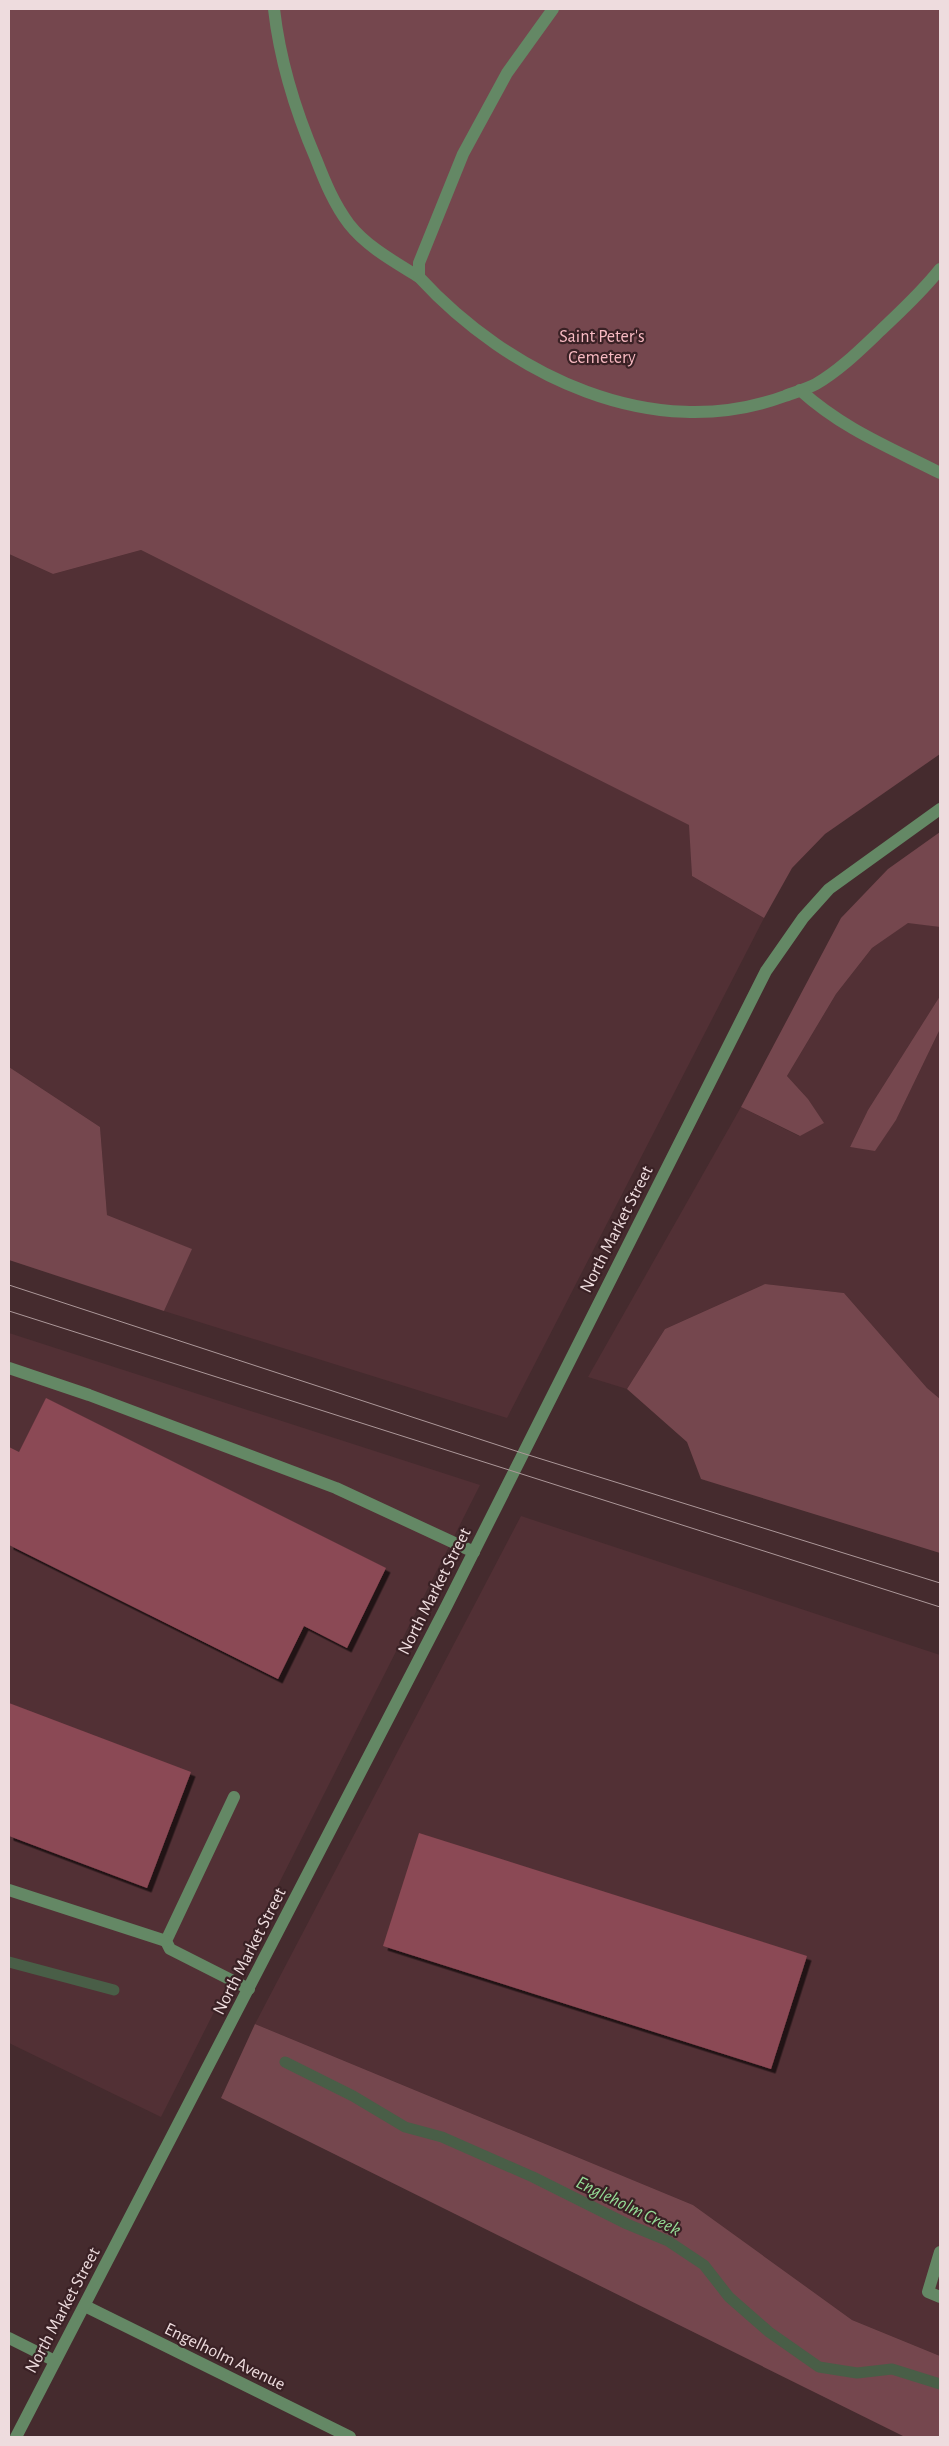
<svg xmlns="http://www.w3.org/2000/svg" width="949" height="2446" font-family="'Alegreya Sans',sans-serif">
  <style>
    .built { fill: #523035 }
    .green { fill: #75474e }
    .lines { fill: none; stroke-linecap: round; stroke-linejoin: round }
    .stream { stroke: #495e47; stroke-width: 11 }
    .building { fill: #8b4854; filter: url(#shadow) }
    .minor { stroke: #648865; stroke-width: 12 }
    .tram { stroke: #ac9799; stroke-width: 1 }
    .labels { text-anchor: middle; stroke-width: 4.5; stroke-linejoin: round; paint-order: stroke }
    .park-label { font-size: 18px; fill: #f9bbc3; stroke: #3a2125 }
    .street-label { font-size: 18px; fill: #eedcde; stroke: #3a2125 }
    .water-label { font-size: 19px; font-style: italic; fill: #94db95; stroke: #3a2125 }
  </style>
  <defs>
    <filter id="shadow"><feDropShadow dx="4.5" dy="4.5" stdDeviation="0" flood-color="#0009"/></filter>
  </defs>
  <rect width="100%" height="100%" fill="#452b2e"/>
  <!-- built -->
  <g class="built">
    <polygon points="141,550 690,825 692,876 764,918 507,1418 164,1311 191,1249 107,1215 100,1127 9,1067 9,554 53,574"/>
    <polygon points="908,922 940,927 940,996 868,1110 850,1147 875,1150 896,1120 940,1029 940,1399 927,1388 844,1293 765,1284 665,1329 627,1389 588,1377 741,1107 799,1136 823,1123 808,1099 787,1076 836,994 872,948"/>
    <polygon points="9,1333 480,1485 161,2117 9,2043"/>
    <polygon points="521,1516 940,1655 940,2356 852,2320 693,2205 255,2024"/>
  </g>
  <!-- green -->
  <g class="green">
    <polygon points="9,9 940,9 940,754 825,834 792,868 764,918 692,876 689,825 141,550 53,574 9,554"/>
    <polygon points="940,832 940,927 908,923 872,948 836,994 787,1076 808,1099 824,1123 800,1136 741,1107 841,918 888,869"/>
    <polygon points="940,996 940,1029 896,1120 875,1151 850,1147 868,1110"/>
    <polygon points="9,1067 100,1127 107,1215 192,1249 164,1311 9,1260"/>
    <polygon points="765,1284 844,1293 927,1388 940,1399 940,1553 701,1479 687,1442 627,1389 665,1329"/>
    <polygon points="255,2024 693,2205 852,2320 940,2356 940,2437 905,2437 221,2098"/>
  </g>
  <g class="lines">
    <!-- stream -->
    <g class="stream">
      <polyline points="9,1962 114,1990"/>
      <polyline points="285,2062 353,2096 405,2127 442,2137 533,2177 627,2224 668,2241 704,2265 729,2297 769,2332 819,2367 857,2373 892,2369 940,2384"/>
    </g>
  </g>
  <!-- building -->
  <g class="building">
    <polygon points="46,1398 386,1568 347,1648 304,1626 278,1679 9,1545 9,1447 19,1452"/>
    <polygon points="9,1703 191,1772 147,1888 9,1836"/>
    <polygon points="419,1833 807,1956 771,2069 383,1946"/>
  </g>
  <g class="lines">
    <!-- minor -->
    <g class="minor">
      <path d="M274 9C280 62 295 110 316 159 325 182 334 204 349 224 367 247 395 262 419 277"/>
      <path d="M553 9 507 73 463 154 419 263V277C509 375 653 445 785 396 795 392 807 389 816 384 840 370 860 350 880 331 901 311 922 292 940 269"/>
      <path d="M800 390C843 429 889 447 940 473"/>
      <polyline points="9,1368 89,1395 336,1488 474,1552"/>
      <polyline points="234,1797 166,1941 170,1949 249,1989"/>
      <polyline points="9,1890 166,1941"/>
      <polyline points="940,2252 928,2292 940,2297"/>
      <polyline points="85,2306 350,2437"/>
      <polyline points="9,2338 55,2361"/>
      <polyline points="16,2437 447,1605 766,971 803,918 829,889 940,809"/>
    </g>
    <!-- tram -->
    <g class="tram">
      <polyline points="9,1285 522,1453 940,1583"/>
      <polyline points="9,1311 940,1607"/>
    </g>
  </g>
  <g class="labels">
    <!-- park labels -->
    <g class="park-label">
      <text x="602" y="342">Saint Peter's<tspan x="602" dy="21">Cemetery</tspan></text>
    </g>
    <!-- street labels -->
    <g class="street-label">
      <text transform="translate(616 1229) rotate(-63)" y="6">North Market Street</text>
      <text transform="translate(434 1591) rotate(-63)" y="6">North Market Street</text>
      <text transform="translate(249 1951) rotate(-63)" y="6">North Market Street</text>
      <text transform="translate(62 2310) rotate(-62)" y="6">North Market Street</text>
      <text transform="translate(225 2356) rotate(26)" y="6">Engelholm Avenue</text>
    </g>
    <!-- water labels -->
    <g class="water-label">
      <text transform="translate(629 2205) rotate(26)" y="7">Engleholm Creek</text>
    </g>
  </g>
  <!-- border -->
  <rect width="949" height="2446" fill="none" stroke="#eedcde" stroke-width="20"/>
</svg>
